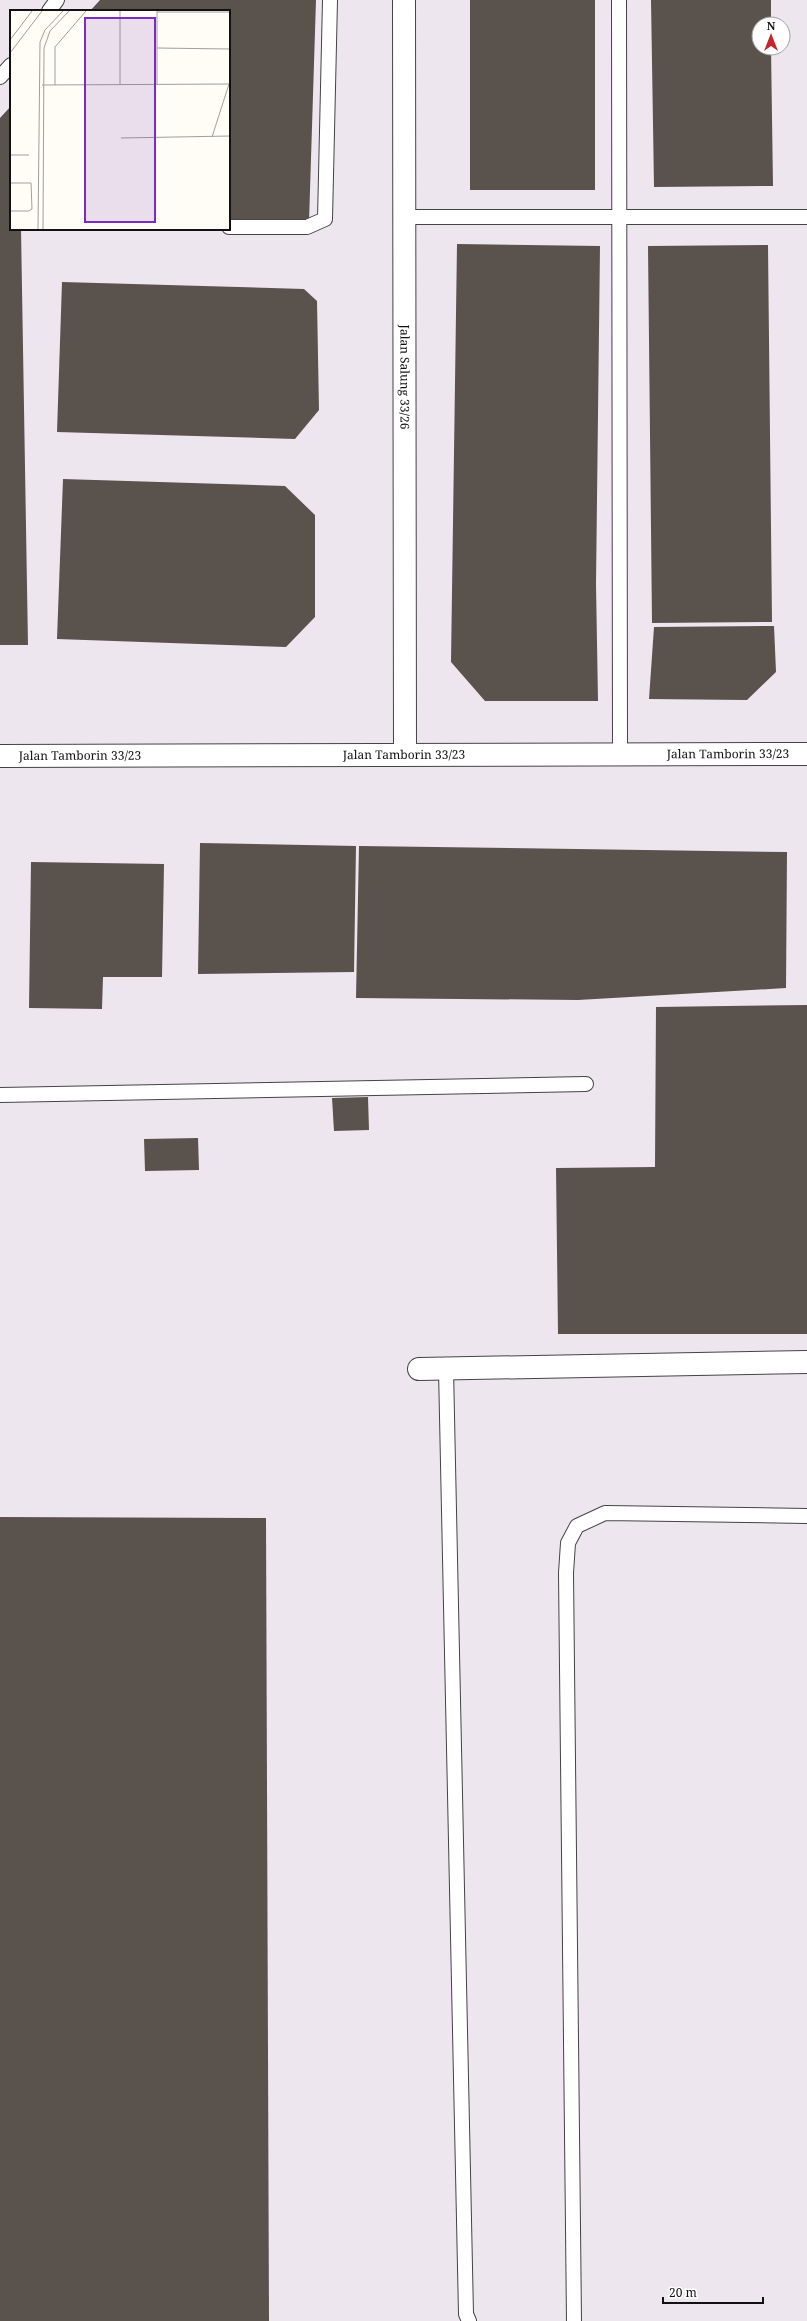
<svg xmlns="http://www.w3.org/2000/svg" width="807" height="2321" font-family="'Noto Serif',serif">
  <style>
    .industrial { fill: #eee6ef; fill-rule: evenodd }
    .building { fill: #5a524d }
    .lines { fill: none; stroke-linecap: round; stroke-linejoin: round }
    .service-casing { stroke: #444; stroke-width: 16 }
    .minor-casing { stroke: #444; stroke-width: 24 }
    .service { stroke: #fff; stroke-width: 14 }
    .minor { stroke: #fff; stroke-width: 22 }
    .labels { text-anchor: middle; stroke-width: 4; stroke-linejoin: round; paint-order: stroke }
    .street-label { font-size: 12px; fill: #111; stroke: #fff }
    .inset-road { fill: none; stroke: #a09f9a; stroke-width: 1 }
    .view { fill: #7b2cbf; fill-opacity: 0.15; stroke: #7b2cbf; stroke-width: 2 }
    .inset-edge { fill: none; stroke: #111; stroke-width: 2 }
  </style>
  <rect width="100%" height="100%" fill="#fffdf5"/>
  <!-- industrial -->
  <path class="industrial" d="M0 0H807V2321H0ZM11 11H229V229H11ZM759 24H783V48H759Z"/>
  <!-- building -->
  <g class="building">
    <polygon points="100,0 316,0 309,222 229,222 229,11 90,11"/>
    <rect x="470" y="0" width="125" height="190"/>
    <polygon points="651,0 771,0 771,24 759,24 759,48 771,48 773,186 654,187"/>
    <polygon points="11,106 11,229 21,229 28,645 0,645 0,118"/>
    <polygon points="457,244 600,246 596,584 598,701 485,701 451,662"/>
    <polygon points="768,245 772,622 652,623 648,246"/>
    <polygon points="62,282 304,289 317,301 319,410 295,439 57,432"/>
    <polygon points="63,479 285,486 315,515 315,617 286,647 57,639"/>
    <polygon points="774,626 776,672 747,700 649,699 654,627"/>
    <polygon points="200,843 356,846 354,972 198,974"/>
    <polygon points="359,846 787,852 786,988 578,1000 356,998"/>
    <polygon points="31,862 164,864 162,977 103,977 102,1009 29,1008"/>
    <polygon points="807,1005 807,1334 558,1334 556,1168 655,1167 656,1007"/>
    <polygon points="368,1097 369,1130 334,1131 332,1098"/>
    <polygon points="198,1138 199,1170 145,1171 144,1139"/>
    <polygon points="0,1517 266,1518 269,2321 0,2321"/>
  </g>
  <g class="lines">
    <defs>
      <g id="service">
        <polyline points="619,0 620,754"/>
        <polyline points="49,11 57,0"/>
        <polyline points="0,77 11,65"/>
        <polyline points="404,217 807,217"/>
        <polyline points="229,227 307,227 325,219 330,0"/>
        <polyline points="0,1095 586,1084"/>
        <polyline points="446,1369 466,2314 469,2321"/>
        <polyline points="574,2321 566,1573 568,1543 577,1526 605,1513 807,1516"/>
      </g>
      <g id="minor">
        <path id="s1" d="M404 0 405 755"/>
        <path id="s2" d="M0 756 807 754"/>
        <polyline points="419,1369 807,1362"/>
      </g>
    </defs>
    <!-- service casing -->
    <use href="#service" class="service-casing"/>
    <!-- minor casing -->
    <use href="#minor" class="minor-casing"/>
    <!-- service -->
    <use href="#service" class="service"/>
    <!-- minor -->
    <use href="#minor" class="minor"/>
  </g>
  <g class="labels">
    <!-- street labels -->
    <g class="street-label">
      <text dy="4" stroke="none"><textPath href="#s1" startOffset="377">Jalan Salung 33/26</textPath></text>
      <text dy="4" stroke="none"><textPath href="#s2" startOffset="728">Jalan Tamborin 33/23</textPath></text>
      <text dy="4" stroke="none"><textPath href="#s2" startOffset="404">Jalan Tamborin 33/23</textPath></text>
      <text dy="4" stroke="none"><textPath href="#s2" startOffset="80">Jalan Tamborin 33/23</textPath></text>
    </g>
  </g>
  <!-- overview -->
  <g transform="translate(10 10)">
    <rect width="220" height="220" fill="#fffdf5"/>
    <path class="inset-road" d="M110 1V74M147 1V74M147 2H220M0 30 22 1M147 38 220 39M0 43 32 1M32 75 220 74M45 75V37L76 1M202 127 219 74M111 128 220 126M0 145H19M0 173H21L22 199 19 201H0M28 219 30 32 35 20 53 1M33 219 34 38 40 21 59 1"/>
    <path class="view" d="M75 8H145V212H75Z"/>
    <rect width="220" height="220" class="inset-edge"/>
  </g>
  <!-- north arrow -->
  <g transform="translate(771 36)"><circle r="19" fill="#ffffff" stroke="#a0a0a0"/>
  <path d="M0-3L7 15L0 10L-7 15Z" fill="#c4262e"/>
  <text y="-6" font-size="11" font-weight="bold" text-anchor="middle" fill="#111111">N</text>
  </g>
  <!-- scale -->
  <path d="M663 2297v6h100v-6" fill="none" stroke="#111111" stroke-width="2"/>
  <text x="669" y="2297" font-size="12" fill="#111111" stroke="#ffffff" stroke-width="3" paint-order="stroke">20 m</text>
</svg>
